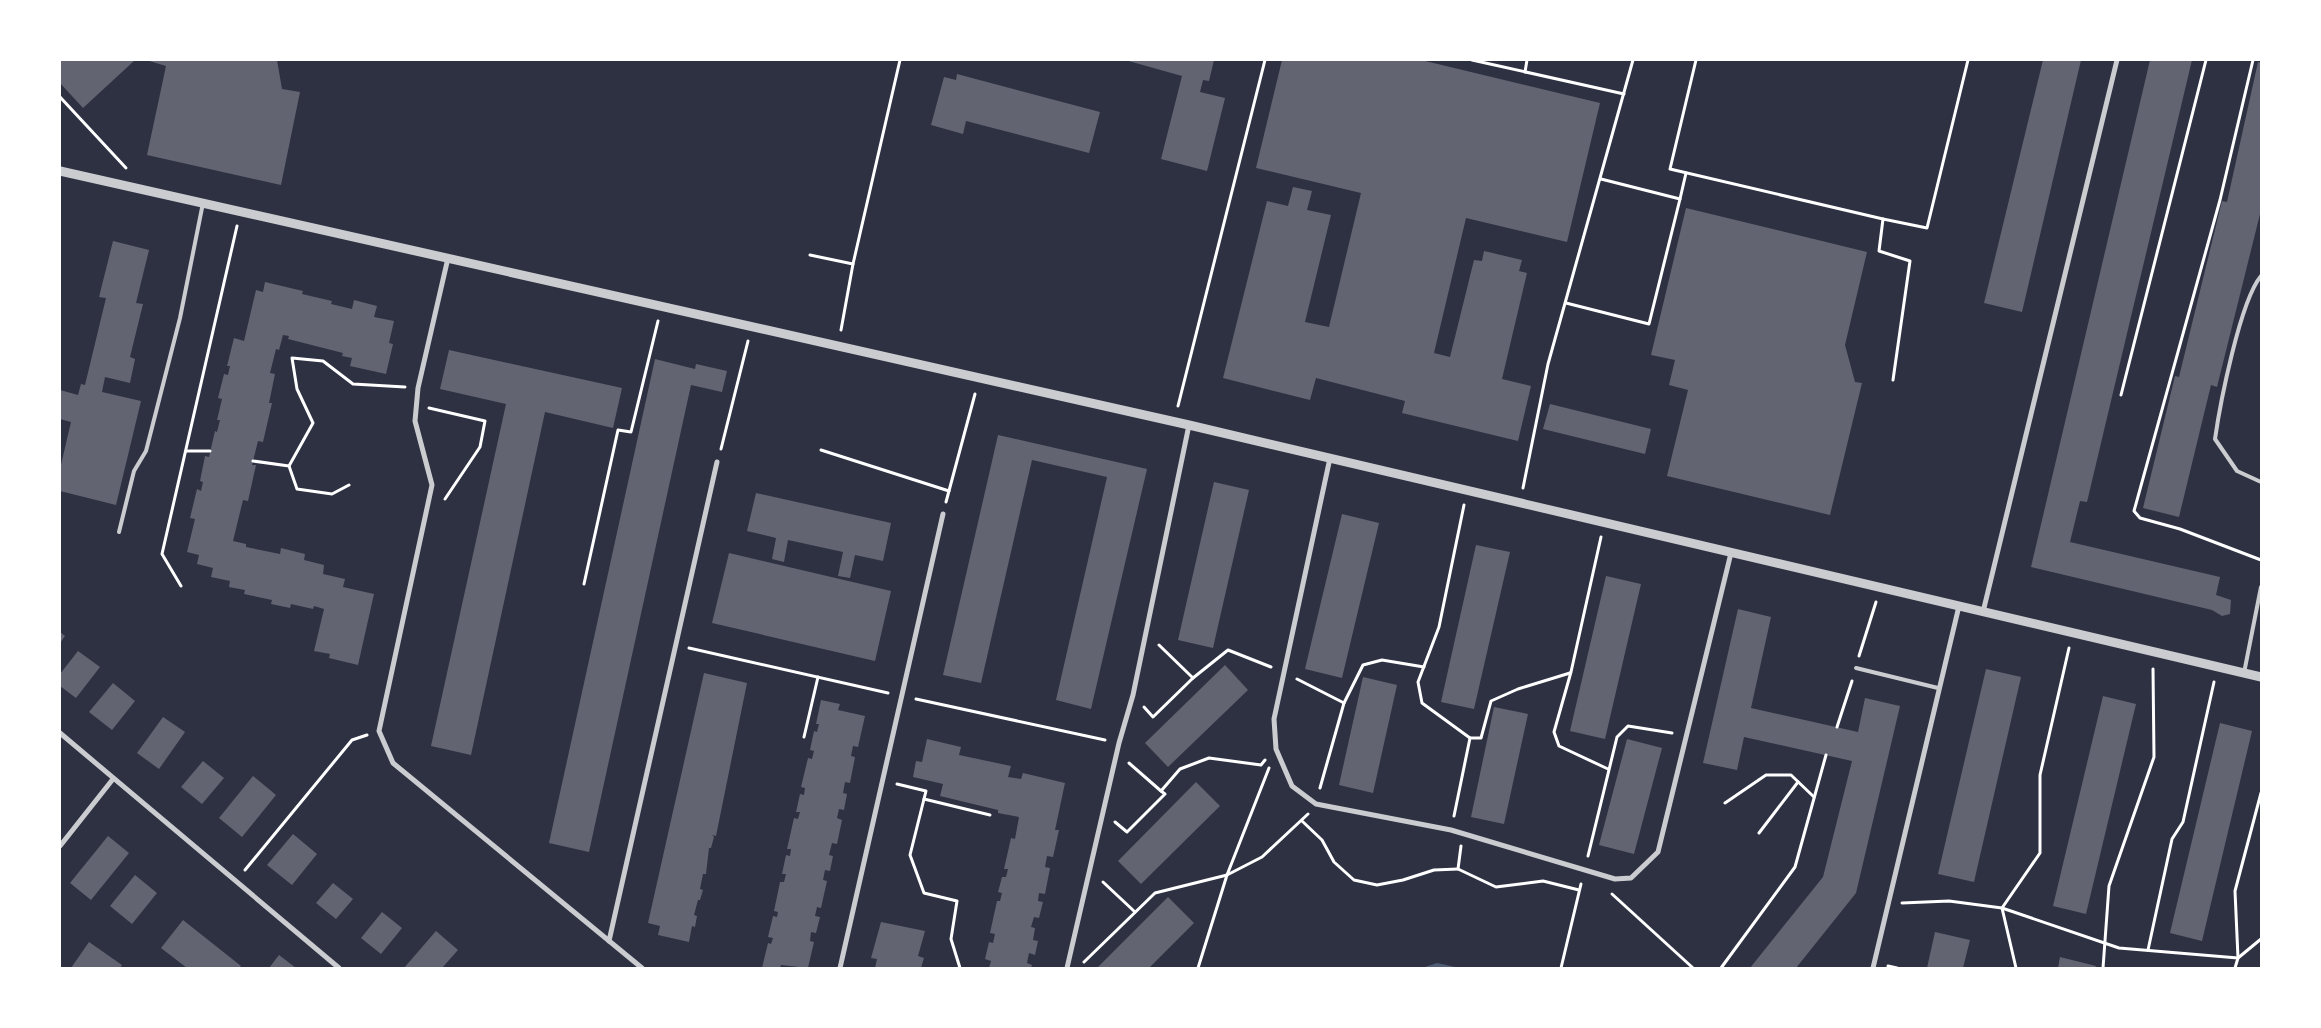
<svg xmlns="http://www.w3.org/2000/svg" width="2321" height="1028" font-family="'IBM Plex Serif',serif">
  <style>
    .water { fill: #4f5d75 }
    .building { fill: #626471 }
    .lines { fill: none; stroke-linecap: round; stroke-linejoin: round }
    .path { stroke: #fff; stroke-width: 3 }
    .service { stroke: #caccd0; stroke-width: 4 }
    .minor { stroke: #caccd0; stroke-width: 5 }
    .tertiary { stroke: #caccd0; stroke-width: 9 }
  </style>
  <rect width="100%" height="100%" fill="#2d3142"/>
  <!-- water -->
  <polygon class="water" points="1437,963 1460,968 1461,968 1422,968"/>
  <!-- building -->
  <g class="building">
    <polygon points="60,60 135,60 83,108 60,83"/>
    <polygon points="146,60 277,60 282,89 300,92 281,185 147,155 166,66"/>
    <polygon points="1125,60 1214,60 1209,81 1203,80 1200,92 1225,98 1207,171 1161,159 1182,76"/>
    <polygon points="1282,60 1421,60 1600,103 1567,242 1466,218 1434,353 1450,357 1474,260 1482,261 1484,251 1522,260 1519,271 1527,273 1502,379 1531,386 1518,441 1402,413 1405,401 1316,378 1310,400 1223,378 1267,201 1288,206 1293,187 1312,191 1307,210 1331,215 1305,322 1329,327 1361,193 1256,168"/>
    <polygon points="2043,60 2081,60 2022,312 1984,303"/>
    <polygon points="2150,60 2192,60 2087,502 2080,501 2070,542 2220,577 2216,595 2231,600 2230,614 2222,616 2212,610 2031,567"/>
    <polygon points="2258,62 2261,63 2261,210 2217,387 2211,385 2179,517 2143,508 2175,376 2179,377 2222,201 2227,202"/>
    <polygon points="957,74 1100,112 1089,153 966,121 963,134 931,125 944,77 956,80"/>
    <polygon points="1686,208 1867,252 1845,345 1855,382 1862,383 1830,515 1667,476 1688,390 1669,385 1675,360 1651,355"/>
    <polygon points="113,241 149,250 136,303 143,304 130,357 135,359 130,383 105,377 102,392 141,401 116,505 60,491 60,469 71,422 60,419 60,390 78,395 81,384 85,385 106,298 99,297"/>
    <polygon points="265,282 303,291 302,294 332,301 331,304 352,309 354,300 377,306 374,317 394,321 389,343 393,344 386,374 350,366 352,358 342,356 343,353 288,339 289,336 283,335 279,350 276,349 270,373 275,374 269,403 272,403 263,442 258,441 252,465 256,465 248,501 243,500 233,541 246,544 246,547 280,554 281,548 305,554 304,560 324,565 323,574 345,579 343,587 374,594 358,665 329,658 330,654 314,651 324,609 314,606 313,609 291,604 290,608 271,604 272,600 244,594 245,590 229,587 230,581 211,577 213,568 197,564 199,555 187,552 195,519 190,518 197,489 201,491 203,482 200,481 205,456 209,457 215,431 217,432 220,420 217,420 222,399 218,398 224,374 228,375 230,366 227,366 234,338 244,341 256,290 263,292"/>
    <polygon points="449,350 622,388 613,428 545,412 471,755 431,746 506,404 440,389"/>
    <polygon points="655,359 695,369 696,364 727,371 722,392 691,385 589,852 549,843"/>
    <polygon points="1550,404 1651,429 1645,454 1543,429"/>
    <polygon points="998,435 1147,469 1091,709 1056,700 1107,477 1032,460 981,683 943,675"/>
    <polygon points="1214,482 1249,490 1213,648 1178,640"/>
    <polygon points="756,493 891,523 883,561 855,555 850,578 838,576 843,552 788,540 784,562 772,559 776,538 747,531"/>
    <polygon points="1342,514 1379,523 1342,678 1305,669"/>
    <polygon points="1476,545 1510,552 1474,709 1441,702"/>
    <polygon points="729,553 891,591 875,661 712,623"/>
    <polygon points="1606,576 1641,584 1605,739 1570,731"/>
    <polygon points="1738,609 1771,617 1751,708 1858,732 1865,698 1900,706 1856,893 1796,968 1750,968 1823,877 1852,761 1744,737 1737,770 1703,763"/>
    <polygon points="60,632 65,636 60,643"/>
    <polygon points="78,651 100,667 76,698 60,686 60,674"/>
    <polygon points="1225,665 1248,690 1168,767 1145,743"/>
    <polygon points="1986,669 2021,677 1974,882 1938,874"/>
    <polygon points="704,673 747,683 716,836 712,835 714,837 711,848 709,848 706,874 703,874 700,889 703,890 700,900 698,900 694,915 697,916 695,927 692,926 689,942 658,935 660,926 648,923"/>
    <polygon points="1363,677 1397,685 1373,793 1339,785"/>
    <polygon points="113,683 135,701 112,730 89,712"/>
    <polygon points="2103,696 2136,704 2086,914 2053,906"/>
    <polygon points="821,700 840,704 838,710 865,716 858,747 853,746 851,756 855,757 850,783 845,782 843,793 847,794 844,810 839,809 837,818 842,820 837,844 832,843 829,855 833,856 830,871 825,870 823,880 827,881 821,908 817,907 815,916 820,917 816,933 811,932 810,941 814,942 808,968 781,965 780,968 762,968 768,943 771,944 773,938 768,937 773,916 777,917 778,912 774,911 780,882 784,882 786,874 782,874 786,855 790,856 791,849 787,849 794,818 798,819 800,812 796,812 800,794 804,795 805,788 801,787 808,758 812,759 814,751 810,750 814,731 817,732 819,724 816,724"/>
    <polygon points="1494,707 1528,714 1504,824 1471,817"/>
    <polygon points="163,717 185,732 159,769 137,753"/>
    <polygon points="2220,723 2252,731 2202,941 2170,933"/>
    <polygon points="927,739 961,747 959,755 1011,766 1008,777 1021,779 1023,773 1065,783 1055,830 1059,830 1053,857 1047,856 1045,867 1050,868 1045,894 1039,893 1038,901 1043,902 1039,918 1034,917 1031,927 1035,928 1033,940 1038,941 1035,955 1029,953 1027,963 1032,965 1031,968 989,968 991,961 985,959 989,942 993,943 995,934 990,933 997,901 1000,901 1002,893 998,892 1002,877 1006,877 1008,869 1004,869 1011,838 1015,839 1019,817 998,813 998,810 940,796 943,784 913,777 916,761 922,762"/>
    <polygon points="1627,739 1662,748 1634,854 1599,845"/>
    <polygon points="203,761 224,778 202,804 181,787"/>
    <polygon points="253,776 276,795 242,837 219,818"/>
    <polygon points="1196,782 1220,806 1141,884 1118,861"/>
    <polygon points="293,834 317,854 292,885 267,865"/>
    <polygon points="108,836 129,853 91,900 70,883"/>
    <polygon points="135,875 157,893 132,924 110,906"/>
    <polygon points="333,883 353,899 336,919 316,903"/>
    <polygon points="1168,897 1194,923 1149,968 1097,968"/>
    <polygon points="382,912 402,928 381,954 361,938"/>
    <polygon points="183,920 241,966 239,968 187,968 161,948"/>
    <polygon points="881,922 925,931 918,956 924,958 921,968 875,968 877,959 871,958"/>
    <polygon points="436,931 458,950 442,968 404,968"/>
    <polygon points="1935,932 1970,940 1963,968 1927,968"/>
    <polygon points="89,942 122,965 120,968 71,968"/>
    <polygon points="279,955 296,968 269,968"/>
    <polygon points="2060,957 2096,966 2095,968 2058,968"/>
  </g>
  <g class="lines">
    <!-- path -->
    <g class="path">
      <polyline points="1472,60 1624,94"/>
      <polyline points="1696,60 1670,169 1883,219"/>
      <polyline points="2253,60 2220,200 2134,511 2140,518 2180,529 2261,560"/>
      <polyline points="1525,72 1527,60"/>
      <polyline points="60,97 126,168"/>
      <polyline points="1680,199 1686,173"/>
      <polyline points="810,255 853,264"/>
      <polyline points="1566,303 1649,324 1680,199 1601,179"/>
      <polyline points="841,330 853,264 900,60"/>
      <polyline points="1893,380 1910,261 1879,251 1883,219 1927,228 1968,60"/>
      <polyline points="2121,395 2206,60"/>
      <polyline points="1178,406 1265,60"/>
      <polyline points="429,408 485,421 480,447 445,499"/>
      <polyline points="721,449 748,341"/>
      <polyline points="821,450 949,491"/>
      <polyline points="186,451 210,451"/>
      <polyline points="253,461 289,466 297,489 332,494 349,485"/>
      <polyline points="289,466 313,423 297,389 292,358 323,361 353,384 405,387"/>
      <polyline points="1523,488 1548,364 1633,60"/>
      <polyline points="946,502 975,394"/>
      <polyline points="1464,505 1439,627 1418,682 1422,703 1470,738"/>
      <polyline points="1601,537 1571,672 1554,732 1559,746 1608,769"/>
      <polyline points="584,584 618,430 631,432 658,321"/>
      <polyline points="181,586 162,554 237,226"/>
      <polyline points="1159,645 1193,678 1228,650 1271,667"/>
      <polyline points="689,648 888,693"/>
      <polyline points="1859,656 1876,602"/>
      <polyline points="1297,679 1344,703 1320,788"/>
      <polyline points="916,699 1105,740"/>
      <polyline points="1344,703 1363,665 1382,660 1424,667"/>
      <polyline points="1144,707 1153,717 1193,678"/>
      <polyline points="1837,727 1852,681"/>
      <polyline points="804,737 818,677"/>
      <polyline points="1129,763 1161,791"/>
      <polyline points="897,784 926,791 910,855 924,893 957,901 951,939 960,968"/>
      <polyline points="924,799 990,815"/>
      <polyline points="1725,803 1766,775 1791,775 1814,797"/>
      <polyline points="1454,816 1470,738 1481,738 1491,701 1518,689 1570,673"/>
      <polyline points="1302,821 1322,840 1334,862 1354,880 1377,885 1403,880 1434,870 1458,869"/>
      <polyline points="1115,822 1127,832 1165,794 1161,791 1180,769 1209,758 1261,765 1265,760"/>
      <polyline points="1759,833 1798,782"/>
      <polyline points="1461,846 1458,869 1496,887 1543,881 1579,890"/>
      <polyline points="1588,856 1617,737 1628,726 1672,733"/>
      <polyline points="245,870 352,740 367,735"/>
      <polyline points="1103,882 1135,912"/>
      <polyline points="1612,894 1693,968"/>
      <polyline points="1902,903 1949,901 2002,908 2119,948 2238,958 2261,939"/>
      <polyline points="2148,950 2172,839 2183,822 2214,682"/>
      <polyline points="1084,962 1155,893 1227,875 1262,857 1308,814"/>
      <polyline points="1888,966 1897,968"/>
      <polyline points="1198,968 1227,875 1269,768"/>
      <polyline points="1561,968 1581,884"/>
      <polyline points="1721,968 1795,867 1826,755"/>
      <polyline points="2016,968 2002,908 2040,853 2040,775 2069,648"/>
      <polyline points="2103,968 2109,886 2154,757 2153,669"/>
      <polyline points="2235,968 2238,958 2235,891 2261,793"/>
    </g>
    <!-- service -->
    <g class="service">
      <path d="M2261 276C2240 301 2220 404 2215 439L2237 471 2261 482"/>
      <polyline points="119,532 134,471 146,451 180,318 203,203"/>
      <polyline points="1856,668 1938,688"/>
      <polyline points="2244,673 2261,587"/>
    </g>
    <!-- minor -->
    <g class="minor">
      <polyline points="448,258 418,388 415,421 432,485 379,731 393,763 642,968"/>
      <polyline points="1330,458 1274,719 1276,749 1292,786 1316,804 1451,830 1615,879 1631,878 1658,852 1731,553"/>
      <polyline points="1983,612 2117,60"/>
      <polyline points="60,733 339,968"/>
      <polyline points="60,846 113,779"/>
      <polyline points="609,941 717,462"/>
      <polyline points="840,968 943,514"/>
      <polyline points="1067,968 1119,743 1133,695 1189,425"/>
      <polyline points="1873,968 1959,606"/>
    </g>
    <!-- tertiary -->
    <polyline class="tertiary" points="60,171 1189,425 2261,677"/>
  </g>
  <!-- border -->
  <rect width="2321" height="1028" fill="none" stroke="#ffffff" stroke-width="122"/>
</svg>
